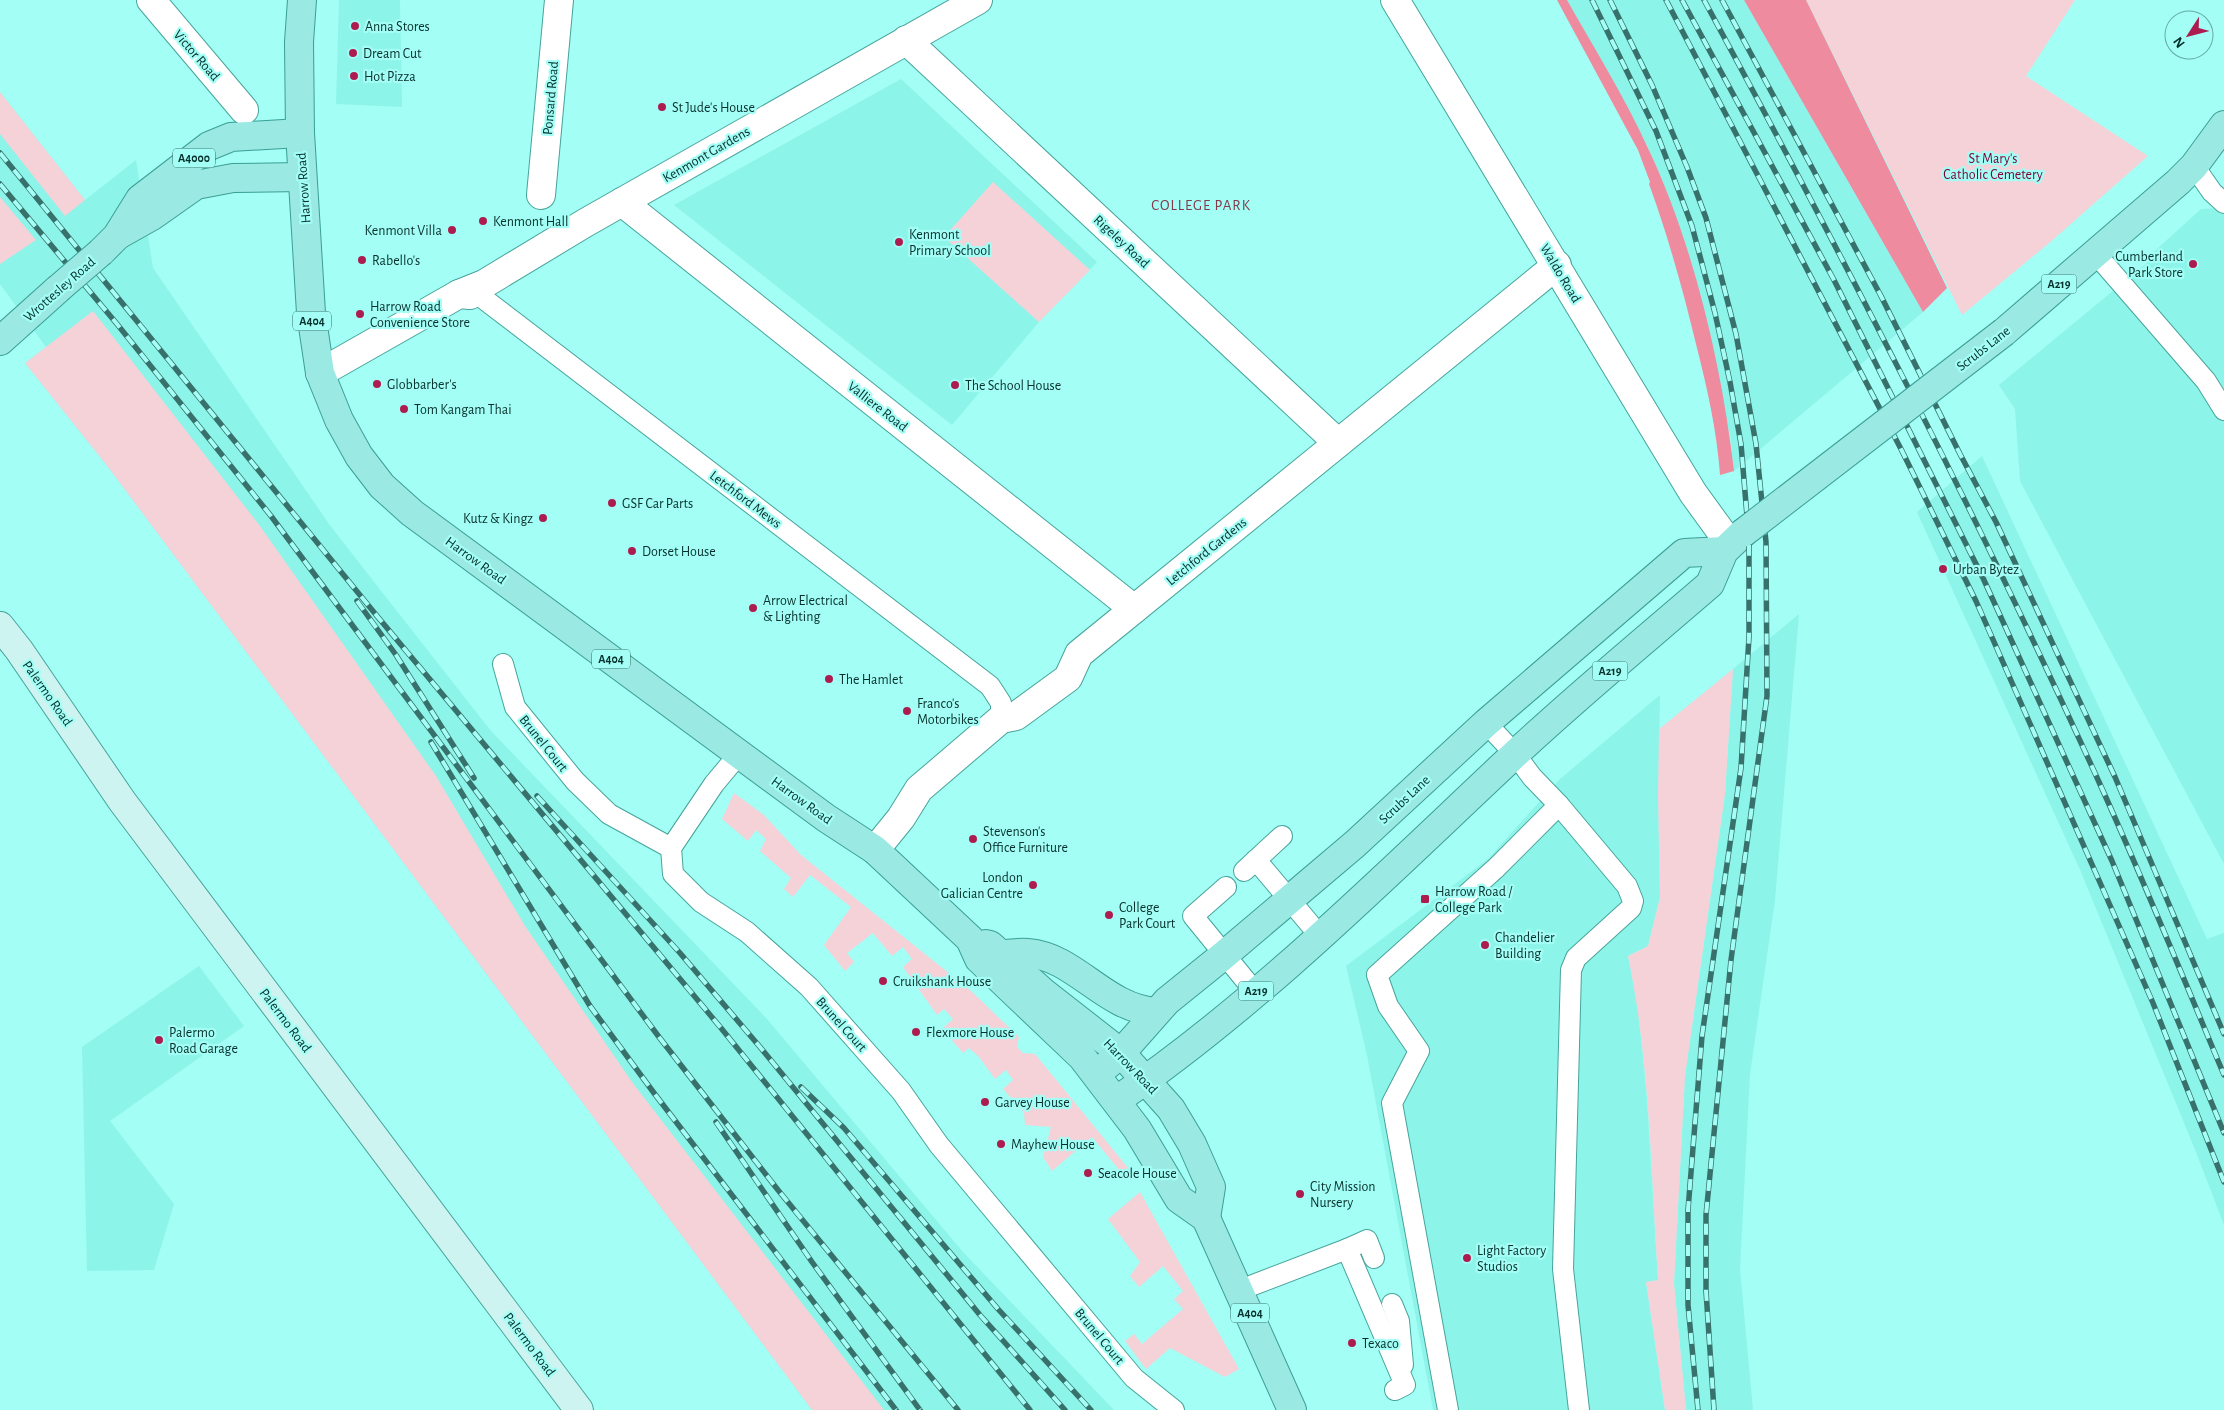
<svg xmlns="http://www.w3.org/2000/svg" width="2224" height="1410" font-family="'Alegreya Sans',sans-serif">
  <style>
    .built { fill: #8df4e9 }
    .green { fill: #f4d2d8 }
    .forest { fill: #ee8b9f }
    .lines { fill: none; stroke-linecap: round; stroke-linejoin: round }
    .lane-casing { stroke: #47a49b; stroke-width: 22 }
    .street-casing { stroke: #47a49b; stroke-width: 30 }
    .secondary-casing { stroke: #47a49b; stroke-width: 30 }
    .primary-casing { stroke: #3b9f97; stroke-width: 30 }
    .lane { stroke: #fff; stroke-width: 20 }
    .street { stroke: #fff; stroke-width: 28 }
    .secondary { stroke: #cdf4f1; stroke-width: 28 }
    .primary { stroke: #9ae9e3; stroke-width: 28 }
    .rail-casing { stroke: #38716c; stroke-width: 5.5 }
    .rail { stroke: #a3fef5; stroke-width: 4; stroke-dasharray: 11; stroke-linecap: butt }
    .primary-bridge-casing { stroke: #3b9f97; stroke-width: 30; stroke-linecap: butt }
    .primary-bridge { stroke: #9ae9e3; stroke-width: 28 }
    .poi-dot { fill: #ad1c4f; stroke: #a3fef5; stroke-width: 2 }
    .labels { text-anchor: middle; stroke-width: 4.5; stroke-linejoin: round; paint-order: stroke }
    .shield { fill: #a3fef5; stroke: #366e69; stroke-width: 1 }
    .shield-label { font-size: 12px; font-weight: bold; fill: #07302d }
    .poi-label { font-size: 14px; fill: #07302d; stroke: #a3fef5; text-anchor: start }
    .street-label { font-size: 14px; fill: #07302d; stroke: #a3fef5 }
    .park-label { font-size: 14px; fill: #7e0134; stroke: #a3fef5 }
    .neighbourhood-label { font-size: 15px; letter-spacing: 1px; fill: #823a4b; stroke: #a3fef5 }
  </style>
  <rect width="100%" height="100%" fill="#a3fef5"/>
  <!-- built -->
  <g class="built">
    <polygon points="339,0 400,0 402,107 336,104"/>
    <polygon points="1567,0 1744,0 1923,312 1733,472 1731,440 1703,310 1691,263 1663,182 1647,145"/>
    <polygon points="901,79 1097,262 1039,322 952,425 674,205"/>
    <polygon points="0,92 85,200 136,160 153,268 329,524 378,587 491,731 767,1019 963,1252 1114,1410 812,1410 108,467 25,363 46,347 0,284"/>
    <polygon points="2224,203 2224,864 2020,481 2015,409 1999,385 2148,262 2147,258 2201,209 2221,208"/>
    <polygon points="1982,456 2207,939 2224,933 2224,1225 2196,1152 2081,872 1917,512"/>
    <polygon points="1799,614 1775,900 1750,1074 1740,1269 1753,1410 1686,1410 1674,1283 1685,1076 1725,794 1733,669"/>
    <polygon points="1660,695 1658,797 1660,897 1648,946 1628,956 1638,1007 1647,1100 1658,1280 1646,1282 1665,1410 1433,1410 1367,1055 1346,966 1488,859 1560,779"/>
    <polygon points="199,966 244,1026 110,1121 174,1204 154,1270 87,1271 82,1047"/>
  </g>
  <!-- green -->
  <g class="green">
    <polygon points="1806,0 2075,0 2026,76 2148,156 2048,244 1962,315"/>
    <polygon points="0,92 85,200 65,216 0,134"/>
    <polygon points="993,182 1090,270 1039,322 944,237"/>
    <polygon points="0,197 36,240 0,264"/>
    <polygon points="93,311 260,526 436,776 525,926 632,1082 884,1410 812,1410 108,467 25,363"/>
    <path d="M1733 669 1725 794 1685 1076 1674 1283 1686 1410H1665L1646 1282 1658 1280C1651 1172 1650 1062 1628 956L1648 946 1660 897 1658 797 1659 729Z"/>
    <polygon points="734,793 764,815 801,855 970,990 1019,1037 1017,1047 1023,1053 1035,1054 1129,1169 1124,1176 1092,1137 1052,1171 1043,1157 1051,1127 1025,1125 1024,1112 1003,1089 1013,1080 1006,1070 995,1079 979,1057 969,1048 963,1053 942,1029 953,1019 944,1009 937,1015 903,967 912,959 903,947 892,956 873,933 847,953 854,962 845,971 824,945 851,907 810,875 793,897 784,889 791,878 760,851 766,839 756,830 748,841 722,819"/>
    <polygon points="1140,1192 1239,1369 1225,1377 1170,1348 1146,1369 1125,1341 1134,1334 1142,1344 1183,1309 1174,1299 1183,1291 1163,1266 1139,1287 1130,1276 1140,1262 1108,1219"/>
  </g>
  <!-- forest -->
  <g class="forest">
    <path d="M1557 0H1567C1594 48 1624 96 1647 146 1693 242 1722 366 1734 471L1720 475C1717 431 1707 387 1696 344 1683 290 1668 236 1649 184L1650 182 1638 150Z"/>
    <polygon points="1744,0 1806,0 1947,288 1923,312"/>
  </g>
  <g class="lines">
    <defs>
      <g id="lane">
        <polyline points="2194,166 2212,192 2224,203"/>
        <polyline points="2095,253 2206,381 2224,410"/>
        <polyline points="470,295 480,296 990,686 1001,703 1001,719"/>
        <polyline points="503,664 515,707 575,781 609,814 671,848 673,874 701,902 747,932 809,987 901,1091 939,1145 1134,1378 1174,1410"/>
        <polyline points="1486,723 1515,754 1532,777 1559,805 1627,886 1633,901 1631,908 1576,958 1571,970 1563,1269 1579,1410"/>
        <polyline points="671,848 714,784 739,754"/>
        <polyline points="1256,860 1320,936"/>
        <polyline points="1244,871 1282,836"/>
        <polyline points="1226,887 1193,916 1255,992"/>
        <polyline points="1347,1249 1367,1240 1374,1258"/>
        <polyline points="1240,1290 1347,1249 1405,1385 1395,1390"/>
        <polyline points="1392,1304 1399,1321 1403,1365"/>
        <polyline points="1448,1410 1392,1103 1419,1051 1388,1006 1377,975 1496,868 1559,805"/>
      </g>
      <g id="street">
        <polyline points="151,0 244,110"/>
        <polyline points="1395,0 1693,493 1730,544"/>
        <polyline points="906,40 1338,443"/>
        <polyline points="541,195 559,0"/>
        <polyline points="622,202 1134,609"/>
        <polyline points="459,294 484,284 585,223 978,0"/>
        <polyline points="320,373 459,294 470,295"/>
        <polyline points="875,850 901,818 919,789 1001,719 1016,716 1068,678 1079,654 1557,265"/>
      </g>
      <polyline id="secondary" points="0,626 19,650 122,801 579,1410"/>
      <g id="primary">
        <polyline points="302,0 299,42 300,133 311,313 320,373 339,420 359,456 382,486 412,513 826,818 875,850 970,939 979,959 1082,1057 1137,1129 1179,1199 1206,1218 1292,1410"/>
        <polyline points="120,234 152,216 196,185 233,178 302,177"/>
        <polyline points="101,252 117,236 140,199 209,146 231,137 300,133"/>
        <polyline points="2004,332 2178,182 2194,166 2224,125"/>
        <polyline points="0,341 58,289"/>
        <polyline points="986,944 990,945 1043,992 1121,1053 1171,1109 1192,1144 1211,1187 1206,1218"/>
        <path d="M1001 954C1010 954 1019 952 1028 953 1076 957 1104 1008 1156 1012"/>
        <polyline points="1097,1074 1121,1053 1167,1001 1224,955 1355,844 1486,723 1684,553 1724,551"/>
        <path d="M1117 1100C1261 1001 1386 875 1513 756 1577 696 1644 641 1710 584L1724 551 1743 533"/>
      </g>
    </defs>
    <!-- lane casing -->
    <use href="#lane" class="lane-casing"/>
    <!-- street casing -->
    <use href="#street" class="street-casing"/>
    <!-- secondary casing -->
    <use href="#secondary" class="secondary-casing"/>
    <!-- primary casing -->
    <use href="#primary" class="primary-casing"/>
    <!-- lane -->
    <use href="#lane" class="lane"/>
    <!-- street -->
    <use href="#street" class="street"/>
    <!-- secondary -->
    <use href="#secondary" class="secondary"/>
    <!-- primary -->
    <use href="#primary" class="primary"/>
    <defs>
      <g id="rail">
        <polyline points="1592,0 1656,131 1692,226 1715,313 1730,382 1741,444 1749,540 1749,637 1741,768 1702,1036 1688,1210 1688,1305 1698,1410"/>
        <polyline points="1610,0 1652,85 1687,167 1706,218 1736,334 1756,444 1766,542 1767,696 1731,960 1706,1215 1706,1291 1714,1410"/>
        <polyline points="1666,0 1901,449 1976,601 2153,1003 2224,1182"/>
        <polyline points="1682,0 1834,280 1983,578 2112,861 2224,1133"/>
        <path d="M1704 0C1843 257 1978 516 2099 782 2143 879 2183 977 2224 1075"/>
        <polyline points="1722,0 1881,296 1960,454 1996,522 2115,777 2224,1034"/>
        <polyline points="0,153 377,616 721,1028 1030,1410"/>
        <polyline points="0,184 117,324 271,516 659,1037 778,1190 958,1410"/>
        <polyline points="357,601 396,655 474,778"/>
        <polyline points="431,742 590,1006 654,1093 896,1410"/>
        <polyline points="537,796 680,953 760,1047 980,1315 1065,1410"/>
        <polyline points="801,1087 844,1128 998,1309 1091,1410"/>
        <polyline points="716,1122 812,1262 920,1410"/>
      </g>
    </defs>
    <!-- rail casing -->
    <use href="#rail" class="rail-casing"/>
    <!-- rail -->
    <use href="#rail" class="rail"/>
    <defs>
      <g id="primary-bridge">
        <polyline points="58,289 101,252"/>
        <polyline points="1743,533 2004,332"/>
      </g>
    </defs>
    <!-- primary-bridge casing -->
    <use href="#primary-bridge" class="primary-bridge-casing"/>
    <!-- primary-bridge -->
    <use href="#primary-bridge" class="primary-bridge"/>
  </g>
  <!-- markers -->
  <g class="poi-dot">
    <circle cx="355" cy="26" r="5"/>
    <circle cx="353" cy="53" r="5"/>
    <circle cx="354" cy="76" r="5"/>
    <circle cx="662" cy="107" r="5"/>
    <circle cx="483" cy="221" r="5"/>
    <circle cx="452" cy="230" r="5"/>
    <circle cx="899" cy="242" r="5"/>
    <circle cx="362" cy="260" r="5"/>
    <circle cx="2193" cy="264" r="5"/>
    <circle cx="360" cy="314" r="5"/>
    <circle cx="377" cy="384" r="5"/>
    <circle cx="955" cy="385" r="5"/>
    <circle cx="404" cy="409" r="5"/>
    <circle cx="612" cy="503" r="5"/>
    <circle cx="543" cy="518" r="5"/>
    <circle cx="632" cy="551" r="5"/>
    <circle cx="1943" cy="569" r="5"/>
    <circle cx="753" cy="608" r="5"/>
    <circle cx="829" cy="679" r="5"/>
    <circle cx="907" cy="711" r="5"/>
    <circle cx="973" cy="839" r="5"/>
    <circle cx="1033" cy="885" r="5"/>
    <rect x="1420" y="894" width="10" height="10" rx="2.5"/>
    <circle cx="1109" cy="915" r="5"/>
    <circle cx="1485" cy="945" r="5"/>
    <circle cx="883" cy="981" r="5"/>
    <circle cx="916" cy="1032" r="5"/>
    <circle cx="159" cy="1040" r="5"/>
    <circle cx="985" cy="1102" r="5"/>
    <circle cx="1001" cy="1144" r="5"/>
    <circle cx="1088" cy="1173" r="5"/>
    <circle cx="1300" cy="1194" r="5"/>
    <circle cx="1467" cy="1258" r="5"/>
    <circle cx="1352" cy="1343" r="5"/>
  </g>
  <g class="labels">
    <!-- shield labels -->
    <g class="shield">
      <rect x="173" y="148.5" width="42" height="19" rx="4"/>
      <rect x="2041.5" y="274.5" width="35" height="19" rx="4"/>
      <rect x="293" y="311.5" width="38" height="19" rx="4"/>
      <rect x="592" y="649.5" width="38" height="19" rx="4"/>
      <rect x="1592.5" y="661.5" width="35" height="19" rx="4"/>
      <rect x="1238.5" y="981.5" width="35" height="19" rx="4"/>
      <rect x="1231" y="1303.5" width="38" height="19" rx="4"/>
    </g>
    <g class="shield-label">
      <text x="194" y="162">A4000</text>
      <text x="2059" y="288">A219</text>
      <text x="312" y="325">A404</text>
      <text x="611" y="663">A404</text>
      <text x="1610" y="675">A219</text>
      <text x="1256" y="995">A219</text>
      <text x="1250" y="1317">A404</text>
    </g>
    <!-- poi labels -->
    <g class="poi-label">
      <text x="365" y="31">Anna Stores</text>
      <text x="363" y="58">Dream Cut</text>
      <text x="364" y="81">Hot Pizza</text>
      <text x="672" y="112">St Jude's House</text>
      <text x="493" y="226">Kenmont Hall</text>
      <text x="442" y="235" text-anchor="end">Kenmont Villa</text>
      <text x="909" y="239">Kenmont<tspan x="909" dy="16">Primary School</tspan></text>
      <text x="2183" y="261" text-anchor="end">Cumberland<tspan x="2183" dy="16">Park Store</tspan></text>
      <text x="372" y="265">Rabello's</text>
      <text x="370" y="311">Harrow Road<tspan x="370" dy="16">Convenience Store</tspan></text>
      <text x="387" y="389">Globbarber's</text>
      <text x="965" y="390">The School House</text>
      <text x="414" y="414">Tom Kangam Thai</text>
      <text x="622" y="508">GSF Car Parts</text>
      <text x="533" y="523" text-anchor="end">Kutz &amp; Kingz</text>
      <text x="642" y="556">Dorset House</text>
      <text x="1953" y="574">Urban Bytez</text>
      <text x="763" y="605">Arrow Electrical<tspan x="763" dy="16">&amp; Lighting</tspan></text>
      <text x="839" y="684">The Hamlet</text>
      <text x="917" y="708">Franco's<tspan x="917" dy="16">Motorbikes</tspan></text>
      <text x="983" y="836">Stevenson's<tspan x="983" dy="16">Office Furniture</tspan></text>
      <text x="1023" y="882" text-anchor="end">London<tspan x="1023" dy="16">Galician Centre</tspan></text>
      <text x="1435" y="896">Harrow Road /<tspan x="1435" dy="16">College Park</tspan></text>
      <text x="1119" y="912">College<tspan x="1119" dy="16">Park Court</tspan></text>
      <text x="1495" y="942">Chandelier<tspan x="1495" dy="16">Building</tspan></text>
      <text x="893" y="986">Cruikshank House</text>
      <text x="169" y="1037">Palermo<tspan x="169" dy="16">Road Garage</tspan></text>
      <text x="926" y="1037">Flexmore House</text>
      <text x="995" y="1107">Garvey House</text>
      <text x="1011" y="1149">Mayhew House</text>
      <text x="1098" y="1178">Seacole House</text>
      <text x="1310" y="1191">City Mission<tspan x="1310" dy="16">Nursery</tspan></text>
      <text x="1477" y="1255">Light Factory<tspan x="1477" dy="16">Studios</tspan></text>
      <text x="1362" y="1348">Texaco</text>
    </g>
    <!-- street labels -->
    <g class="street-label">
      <text transform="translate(197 55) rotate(49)" y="5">Victor Road</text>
      <text transform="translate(550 98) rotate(-85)" y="5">Ponsard Road</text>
      <text transform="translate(706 154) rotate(-30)" y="5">Kenmont Gardens</text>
      <text transform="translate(303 188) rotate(-94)" y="5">Harrow Road</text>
      <text transform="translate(1122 241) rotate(43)" y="5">Rigeley Road</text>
      <text transform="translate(1561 273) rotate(59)" y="5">Waldo Road</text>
      <text transform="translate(59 289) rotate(-41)" y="5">Wrottesley Road</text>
      <text transform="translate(1983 348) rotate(-38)" y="5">Scrubs Lane</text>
      <text transform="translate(878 406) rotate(38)" y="5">Valliere Road</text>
      <text transform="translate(746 499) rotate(37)" y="5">Letchford Mews</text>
      <text transform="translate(1206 551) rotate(-39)" y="5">Letchford Gardens</text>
      <text transform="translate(476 560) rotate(36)" y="5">Harrow Road</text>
      <text transform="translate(48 693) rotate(55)" y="5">Palermo Road</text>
      <text transform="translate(544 743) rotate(51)" y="5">Brunel Court</text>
      <text transform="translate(1404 799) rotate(-43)" y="5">Scrubs Lane</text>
      <text transform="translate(802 800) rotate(36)" y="5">Harrow Road</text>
      <text transform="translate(286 1020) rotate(53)" y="5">Palermo Road</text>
      <text transform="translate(842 1024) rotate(48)" y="5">Brunel Court</text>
      <text transform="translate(1131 1066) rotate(46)" y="5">Harrow Road</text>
      <text transform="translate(1100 1336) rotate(50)" y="5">Brunel Court</text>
      <text transform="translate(530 1344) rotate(53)" y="5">Palermo Road</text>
    </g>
    <!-- park labels -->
    <g class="park-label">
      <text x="1993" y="163">St Mary's<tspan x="1993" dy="16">Catholic Cemetery</tspan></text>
    </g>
    <!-- neighbourhood labels -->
    <g class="neighbourhood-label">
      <text x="1201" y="210">COLLEGE PARK</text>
    </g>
  </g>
  <!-- north arrow -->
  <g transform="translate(2189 35) rotate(234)"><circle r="24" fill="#a3fef5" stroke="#65aca5"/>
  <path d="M0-4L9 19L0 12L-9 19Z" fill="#ad1c4f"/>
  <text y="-8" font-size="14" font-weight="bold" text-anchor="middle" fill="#07302d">N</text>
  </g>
</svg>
